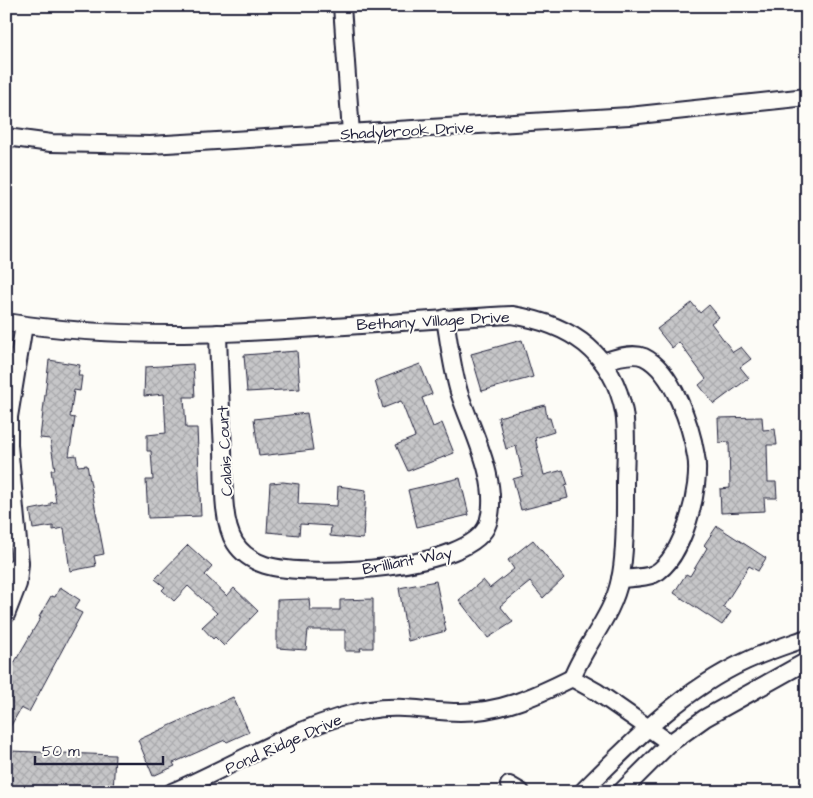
<svg xmlns="http://www.w3.org/2000/svg" width="813" height="798" font-family="'Architects Daughter',sans-serif">
  <style>
    .building { fill: url(#building-cross-hatch); stroke: #22223b }
    .lines { fill: none; stroke-linecap: round; stroke-linejoin: round }
    .street-casing { stroke: #22223b; stroke-width: 20 }
    .street { stroke: #fdfcf7; stroke-width: 16 }
    .labels { text-anchor: middle; stroke-width: 4; stroke-linejoin: round; paint-order: stroke }
    .street-label { font-size: 16px; fill: #22223b; stroke: #fdfcf7 }
  </style>
  <defs>
    <pattern id="building-cross-hatch" width="8" height="8" patternUnits="userSpaceOnUse" patternTransform="scale(1.25)"><rect width="8" height="8" fill="#c6c6c8"/><path d="M0 0l8 8M0 8l8-8" fill="none" stroke="#aaaaad"/></pattern>
  </defs>
  <rect width="100%" height="100%" fill="#fdfcf7"/>
  <filter id="ink" filterUnits="userSpaceOnUse"><feTurbulence type="fractalNoise" baseFrequency=".02" numOctaves="2"/><feDisplacementMap in="SourceGraphic" scale="10" xChannelSelector="R" yChannelSelector="G"/><feConvolveMatrix kernelMatrix="1 2 1 2 8 2 1 2 1" color-interpolation-filters="sRGB"/></filter>
  <g filter="url(#ink)">
    <!-- building -->
    <g class="building">
      <polygon points="692,303 700,313 709,305 719,317 711,323 733,352 741,347 751,359 740,367 749,378 714,404 699,385 706,379 695,364 679,342 672,348 657,329"/>
      <polygon points="522,340 533,377 482,391 471,354"/>
      <polygon points="297,351 300,389 247,392 244,355"/>
      <polygon points="49,360 80,365 78,376 82,376 80,391 74,390 70,417 75,418 69,456 76,455 78,466 87,465 104,554 94,556 96,566 70,571 64,528 53,530 53,526 33,529 30,510 50,506 50,503 56,502 51,470 55,470 50,439 40,438"/>
      <polygon points="193,364 195,397 184,397 186,428 197,428 201,516 148,518 146,480 153,480 151,451 147,451 147,435 166,433 164,394 144,396 145,367"/>
      <polygon points="420,364 432,394 422,398 433,427 442,423 454,453 408,471 396,445 415,437 401,401 383,408 375,381"/>
      <polygon points="545,405 547,418 550,418 554,432 535,438 544,475 563,470 568,485 565,486 568,498 521,510 513,479 523,476 516,446 506,449 498,417"/>
      <polygon points="307,413 313,450 259,456 254,419"/>
      <polygon points="762,417 763,430 775,429 777,445 767,445 768,482 776,482 777,498 764,498 765,511 721,513 720,489 730,488 729,442 719,443 718,418"/>
      <polygon points="460,478 469,515 417,527 408,490"/>
      <polygon points="283,482 299,484 298,504 337,506 338,486 366,490 363,539 330,536 331,526 300,524 299,535 267,532 270,483"/>
      <polygon points="717,526 766,558 758,571 749,566 723,607 731,612 722,625 674,593 686,574 690,576 707,548 704,545"/>
      <polygon points="533,540 564,578 543,598 530,582 500,606 513,622 488,638 459,600 483,580 490,588 514,569 508,560"/>
      <polygon points="188,545 212,567 205,575 227,596 234,588 258,611 224,646 215,637 213,639 202,627 217,613 188,586 174,601 162,590 165,587 155,579"/>
      <polygon points="436,581 446,631 408,641 399,588"/>
      <polygon points="60,587 80,600 74,609 82,613 29,712 21,708 6,734 6,677 41,617 39,617 51,596 55,597"/>
      <polygon points="309,599 310,610 340,610 340,600 373,599 373,648 360,648 361,651 345,651 345,630 308,630 306,650 277,648 277,600"/>
      <polygon points="233,697 249,732 227,742 225,740 173,763 175,766 153,776 138,740"/>
      <polygon points="10,751 115,755 113,792 31,788 32,792 9,791"/>
    </g>
    <g class="lines">
      <defs>
        <g id="street">
          <polyline points="342,6 351,133"/>
          <polyline points="6,137 51,143 150,145 629,116 807,97"/>
          <path d="M6 322C174 349 344 323 512 315 569 324 612 351 624 412 628 435 625 461 625 484 625 511 626 554 620 579 613 616 585 644 572 678"/>
          <path d="M218 333C219 372 221 411 223 450 224 476 221 521 235 543 242 554 253 561 265 565 307 578 473 571 488 523 501 482 471 430 459 392 452 368 449 343 445 318"/>
          <path d="M603 362C614 358 632 352 644 357 673 371 691 426 696 456 702 485 683 560 654 574 645 578 631 578 620 579"/>
          <polyline points="20,563 9,445 9,417 24,325"/>
          <polyline points="6,574 20,563 18,584 6,615"/>
          <polyline points="509,785 521,792"/>
          <path d="M172 792C234 766 304 721 369 710 400 704 429 712 460 712 501 712 536 696 572 678L597 692 670 743"/>
          <path d="M582 792C631 743 682 690 746 661 765 652 787 645 807 638"/>
          <polyline points="621,792 670,743 705,718 807,661"/>
        </g>
      </defs>
      <!-- street casing -->
      <use href="#street" class="street-casing"/>
      <!-- street -->
      <use href="#street" class="street"/>
    </g>
  </g>
  <g class="labels">
    <!-- street labels -->
    <g class="street-label">
      <text transform="translate(407 130) rotate(-3)" y="6">Shadybrook Drive</text>
      <text transform="translate(433 320) rotate(-3)" y="6">Bethany Village Drive</text>
      <text transform="translate(224 451) rotate(-93)" y="6">Calais Court</text>
      <text transform="translate(407 560) rotate(-11)" y="6">Brilliant Way</text>
      <text transform="translate(283 743) rotate(-24)" y="6">Pond Ridge Drive</text>
    </g>
  </g>
  <!-- margin -->
  <rect width="813" height="798" fill="none" stroke="#fdfcf7" stroke-width="25"/>
  <rect x="12" y="12" width="788" height="773" fill="none" stroke="#22223b" stroke-width="2" filter="url(#ink)"/>
  <!-- scale -->
  <path d="M35 756v8h128v-8" fill="none" stroke="#22223b" stroke-width="2.5"/>
  <text x="42" y="756" font-size="15" fill="#22223b" stroke="#fdfcf7" stroke-width="4" paint-order="stroke">50 m</text>
</svg>
